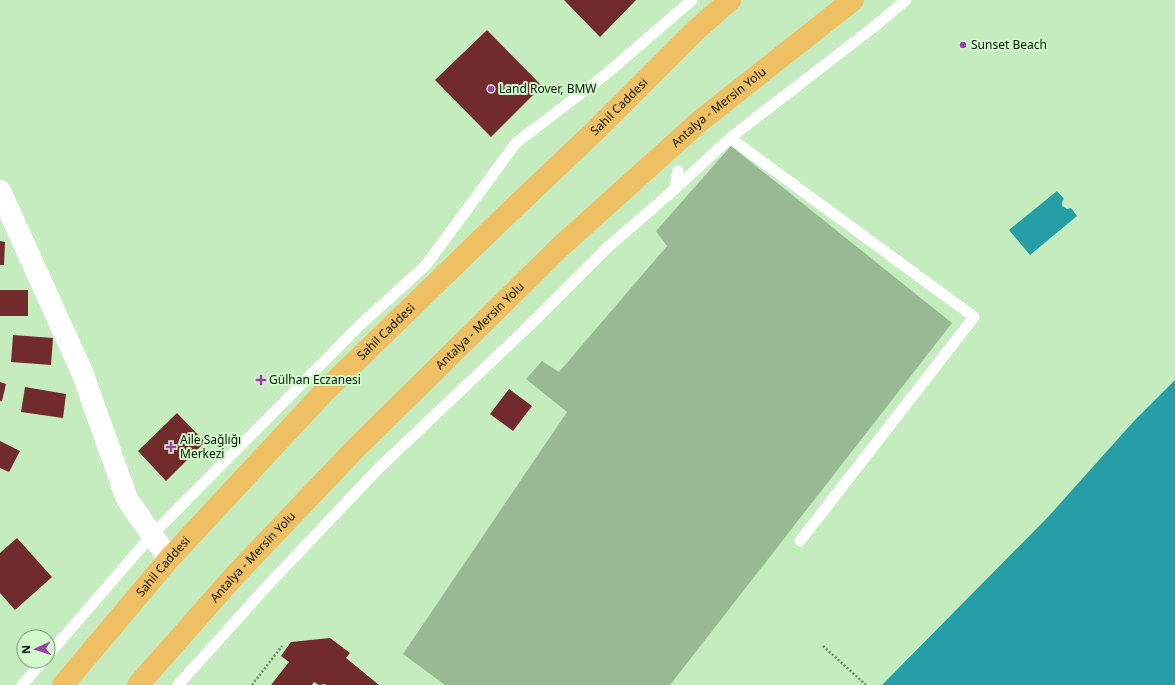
<svg xmlns="http://www.w3.org/2000/svg" width="1175" height="685" font-family="'Noto Sans',sans-serif">
  <style>
    .green { fill: #98b994 }
    .water { fill: #259ea7 }
    .building { fill: #722b2c }
    .lines { fill: none; stroke-linecap: round; stroke-linejoin: round }
    .path { stroke: #6f8b6c; stroke-width: 2.5; stroke-dasharray: 2 2; stroke-linecap: butt }
    .lane { stroke: #fff; stroke-width: 11 }
    .street { stroke: #fff; stroke-width: 22 }
    .highway { stroke: #eebf63; stroke-width: 22 }
    .poi-dot { fill: #9b3fa9; stroke: #d1f9cc; stroke-width: 1.5 }
    .labels { text-anchor: middle; stroke-width: 4; stroke-linejoin: round; paint-order: stroke }
    .poi-label { font-size: 12px; fill: #081607; stroke: #d1f9cc; text-anchor: start }
    .street-label { font-size: 12px; fill: #081607; stroke: #d1f9cc }
  </style>
  <rect width="100%" height="100%" fill="#c4ecbf"/>
  <!-- green -->
  <polygon class="green" points="731,146 952,323 670,685 445,685 403,654 567,412 526,379 542,361 559,372 667,246 656,231"/>
  <!-- water -->
  <g class="water">
    <polygon points="1057,191 1064,199 1062,202 1062,206 1067,209 1071,208 1077,216 1030,255 1009,230"/>
    <polygon points="1175,380 1175,685 882,685 1048,517 1134,421"/>
  </g>
  <!-- building -->
  <g class="building">
    <polygon points="564,0 636,0 600,37"/>
    <polygon points="487,30 542,86 491,137 435,80"/>
    <polygon points="0,241 5,242 4,265 0,265"/>
    <rect x="0" y="290" width="28" height="26"/>
    <polygon points="13,335 53,338 51,365 11,362"/>
    <polygon points="0,382 6,384 2,401 0,401"/>
    <polygon points="25,387 66,394 63,418 21,412"/>
    <polygon points="509,389 532,406 513,431 490,414"/>
    <polygon points="177,413 205,442 166,481 138,451"/>
    <polygon points="0,441 20,451 9,472 0,468"/>
    <polygon points="17,538 52,577 15,610 0,593 0,553"/>
    <polygon points="330,638 350,653 346,658 379,685 326,685 325,684 319,685 314,682 312,685 271,685 289,662 281,656 291,642"/>
  </g>
  <g class="lines">
    <!-- path -->
    <g class="path">
      <polyline points="823,646 866,685"/>
      <polyline points="252,685 282,646"/>
    </g>
    <!-- lane -->
    <g class="lane">
      <polyline points="730,138 974,317 800,541"/>
      <polyline points="675,189 730,138 875,26 906,0"/>
      <polyline points="48,655 152,535 360,325 426,265 516,143 605,75 692,0"/>
      <polyline points="22,685 43,661"/>
      <polyline points="178,685 269,584 379,468 533,322 609,246 675,189 678,171"/>
    </g>
    <!-- street -->
    <polyline class="street" points="0,191 82,372 127,499 169,559"/>
    <!-- highway -->
    <g class="highway">
      <path id="s1" d="M63 685 169 559 324 392 497 224 598 128 695 31 730 0"/>
      <path id="s2" d="M138 685 236 574 355 449 560 247 700 121 853 0"/>
    </g>
  </g>
  <!-- markers -->
  <g class="poi-dot">
    <circle cx="963" cy="45" r="4"/>
    <circle cx="491" cy="89" r="4"/>
    <path d="M259 374h4v4h4v4h-4v4h-4v-4h-4v-4h4z"/>
    <path d="M169 441h4v4h4v4h-4v4h-4v-4h-4v-4h4z"/>
  </g>
  <g class="labels">
    <!-- poi labels -->
    <g class="poi-label">
      <text x="971" y="49">Sunset Beach</text>
      <text x="499" y="93">Land Rover, BMW</text>
      <text x="269" y="384">Gülhan Eczanesi</text>
      <text x="180" y="444">Aile Sağlığı<tspan x="180" dy="14">Merkezi</tspan></text>
    </g>
    <!-- street labels -->
    <g class="street-label">
      <text dy="4" stroke="none"><textPath href="#s1" startOffset="803">Sahil Caddesi</textPath></text>
      <text dy="4" stroke="none"><textPath href="#s2" startOffset="820">Antalya - Mersin Yolu</textPath></text>
      <text dy="4" stroke="none"><textPath href="#s2" startOffset="496">Antalya - Mersin Yolu</textPath></text>
      <text dy="4" stroke="none"><textPath href="#s1" startOffset="479">Sahil Caddesi</textPath></text>
      <text dy="4" stroke="none"><textPath href="#s2" startOffset="172">Antalya - Mersin Yolu</textPath></text>
      <text dy="4" stroke="none"><textPath href="#s1" startOffset="155">Sahil Caddesi</textPath></text>
    </g>
  </g>
  <!-- north arrow -->
  <g transform="translate(36 649) rotate(267)"><circle r="19" fill="#d1f9cc" stroke="#819e7d"/>
  <path d="M0-3L7 15L0 10L-7 15Z" fill="#9b3fa9"/>
  <text y="-6" font-size="11" font-weight="bold" text-anchor="middle" fill="#081607">N</text>
  </g>
</svg>
